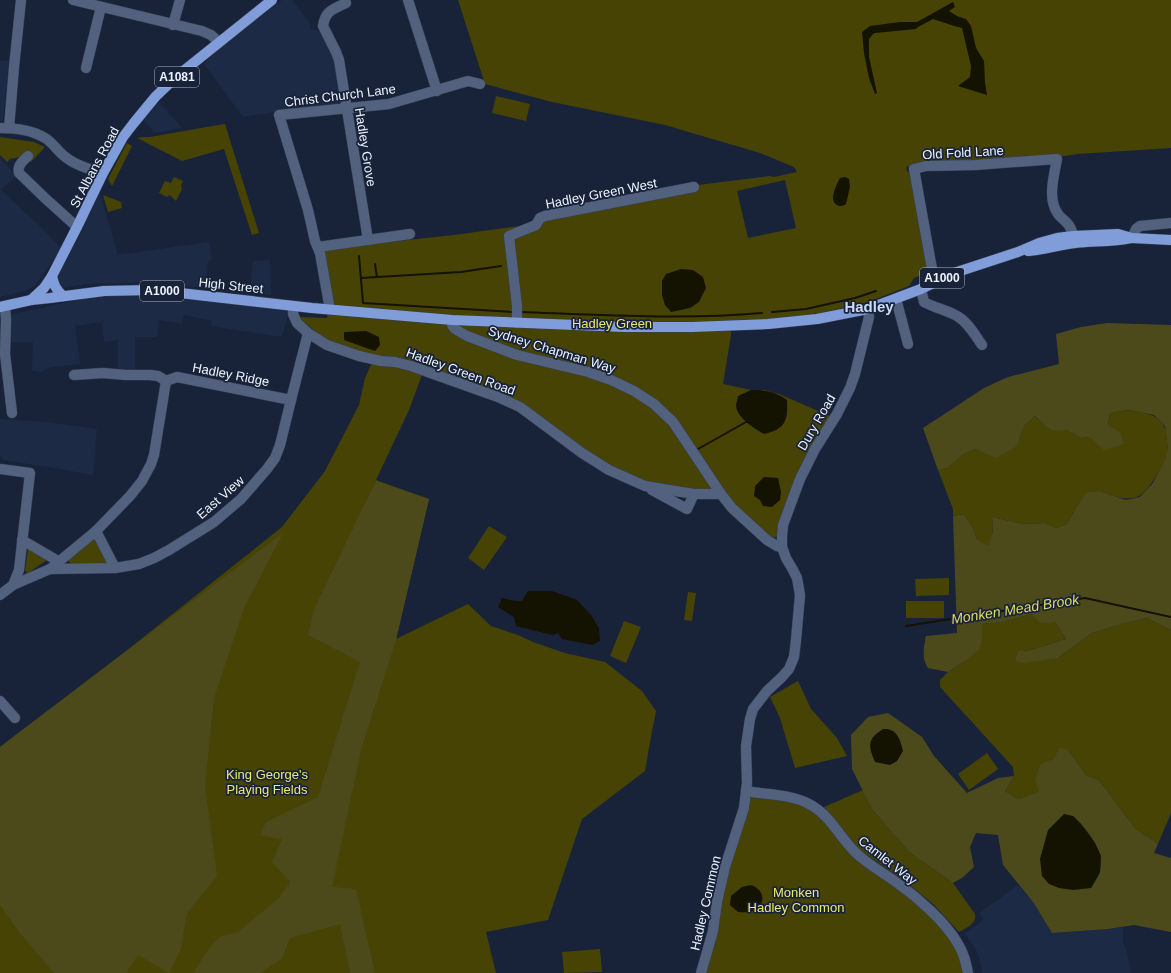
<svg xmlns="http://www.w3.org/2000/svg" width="1171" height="973" font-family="Arial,sans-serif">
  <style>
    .built { fill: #1d2a46 }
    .green { fill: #474304; fill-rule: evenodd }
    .forest { fill: #4c4a1b; fill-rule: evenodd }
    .water { fill: #141200 }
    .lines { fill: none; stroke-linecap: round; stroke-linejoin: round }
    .stream { stroke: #141200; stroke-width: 2 }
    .minor-casing { stroke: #364055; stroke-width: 11 }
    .major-casing { stroke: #364055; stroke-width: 11 }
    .minor { stroke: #52617d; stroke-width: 10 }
    .major { stroke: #809dd9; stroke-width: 10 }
    .labels { text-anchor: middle; stroke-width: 3.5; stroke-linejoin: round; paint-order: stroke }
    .shield { fill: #182339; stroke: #acb5c4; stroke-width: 1 }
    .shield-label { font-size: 12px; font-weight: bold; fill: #ecf3ff }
    .street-label { font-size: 13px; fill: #ecf3ff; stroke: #182339 }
    .park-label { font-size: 13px; fill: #ede871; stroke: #182339 }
    .water-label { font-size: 14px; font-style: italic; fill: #e0da62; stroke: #182339 }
    .quarter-label { font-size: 15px; font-weight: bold; fill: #cadaf8; stroke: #182339 }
  </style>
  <rect width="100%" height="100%" fill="#182339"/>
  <!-- built -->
  <g class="built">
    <polygon points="282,0 292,0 310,23 310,30 316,30 320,32 325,39 333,54 342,99 336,106 275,112 243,117 204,64 220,47"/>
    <polygon points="0,60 9,61 3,120 2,121 0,121"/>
    <polygon points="159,102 182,128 155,133 143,120"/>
    <polygon points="0,158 16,176 1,190 43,229 61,248 56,257 35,285 25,291 0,297"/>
    <polygon points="100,193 118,255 209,242 212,260 208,261 207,273 202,287 201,288 159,282 86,284 61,288 56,278 81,232"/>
    <polygon points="270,260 271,295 250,293 253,261"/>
    <polygon points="101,295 134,295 156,296 287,309 287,318 282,337 211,326 212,321 189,316 184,315 182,324 159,320 157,337 135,337 135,371 118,371 118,340 104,342 102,322 75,326 80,364 51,367 40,372 32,371 33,342 9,342 8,315"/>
    <polygon points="0,419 46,422 97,429 93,475 54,468 3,460 0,454"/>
    <polygon points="1018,885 1033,902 1052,933 1108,929 1123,927 1123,940 1128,957 1131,973 982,973 978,953 965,934 983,920 979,913"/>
  </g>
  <!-- green -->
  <g class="green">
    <path d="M458 0H1171V148L1078 154 1058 157 919 164 906 167 907 171 911 174 924 227 927 273 914 278 909 286 868 302 820 313 768 321 731 322V335L723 384 751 390H764L779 394 830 416 776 537 772 538 712 492 646 483 609 466 522 404 422 375 409 410 376 480 429 499 396 639 468 604 491 626 518 635 533 642 565 653 605 662 642 691 656 711 652 731 645 771 582 819 548 920 486 932 496 973H0V747L121 655 282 527 325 471 359 405 365 378 375 356 353 350 325 339 300 319V317L327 318 330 297 323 251 398 241 454 235 526 225 698 185 769 176 774 177 797 172 794 167 760 153 665 125 552 102 485 84ZM785 180 796 228 748 238 737 191Z"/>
    <polygon points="496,96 530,104 526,121 492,113"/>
    <polygon points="224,124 225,124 259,233 252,235 224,149 182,161 137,138 144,137 150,137"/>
    <polygon points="0,137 34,142 45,147 31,162 25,156 10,159 7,162 0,155"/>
    <polygon points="127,143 132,146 112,186 108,179"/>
    <polygon points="174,177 183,181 181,185 182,189 176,201 170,195 167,197 159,193 165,181 171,183"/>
    <polygon points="103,195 121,202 122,208 108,212"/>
    <path d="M1129 410C1142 413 1157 413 1164 426 1166 429 1168 446 1168 450 1167 460 1148 494 1137 497 1124 501 1115 496 1102 492L1076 508 1067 524 1056 528 1045 523 1024 524 992 517 993 531 988 547 977 539 973 528 964 514 953 516V509L938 470 948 468 962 455 976 449 1017 446 1024 426 1035 416 1050 430H1066L1081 438 1090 437 1108 425 1110 413Z"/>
    <polygon points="489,526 507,537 484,570 468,558"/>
    <polygon points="95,538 108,561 107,563 71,563 69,562 68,560"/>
    <polygon points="28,549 30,549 46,559 47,560 28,573 26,572 25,570"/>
    <polygon points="949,578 949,595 916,596 915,579"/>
    <polygon points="688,592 696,593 692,621 684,620"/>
    <rect x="906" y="601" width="38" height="17"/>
    <polygon points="1032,614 1055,622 1066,639 1027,651 1019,650 1058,658 1092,633 1122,624 1147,618 1171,630 1171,813 1158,844 1135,828 1099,780 1087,776 1068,750 1040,792 1018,799 1005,791 1014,776 1013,767 940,687 940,680 948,672 968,659 982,636 982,624 1003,622"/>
    <polygon points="624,621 641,627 626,663 610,656"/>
    <polygon points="798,681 811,709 837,738 847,756 795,768 780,718 770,697"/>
    <polygon points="987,753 998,769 969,790 958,774"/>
    <path d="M863 790 872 809 909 852 953 883 975 914C977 924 966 928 959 932L933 904 906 882 859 849 824 807Z"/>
    <polygon points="751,797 783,800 810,808 920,906 941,927 954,943 965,973 705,973 715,943 723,889"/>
    <polygon points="600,949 602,972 564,973 562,952"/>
  </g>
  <!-- forest -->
  <g class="forest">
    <path d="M1107 323 1171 325V630L1147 618 1122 624 1092 633 1058 658 1023 663 1015 661 1019 650 1027 651 1066 639 1055 622 1041 623 1032 614 1003 622 982 624V636L980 648 968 659 948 672 928 668C921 658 924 647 926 636L957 633 953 516 964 514 973 528 977 539 988 546 993 531 992 517 1024 524 1045 523 1056 528 1067 524 1076 508 1087 492H1102L1126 500 1140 497 1153 483 1165 459 1168 449 1165 426 1154 415 1129 410 1110 413 1108 425 1120 432 1124 444 1104 450 1090 437 1081 438 1066 430H1050L1035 416 1024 426 1017 446 996 458 976 449 962 455 948 468 938 470 923 428 984 388 1008 377 1059 364 1056 334 1081 327Z"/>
    <polygon points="376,481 429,499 396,640 362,746 332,887 356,889 375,973 350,973 340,924 290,938 282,959 260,973 193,973 208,950 219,937 238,932 279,898 290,882 272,862 282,839 260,835 266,822 318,797 360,662 308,635 314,609"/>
    <polygon points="283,533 244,608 214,698 205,786 217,876 187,913 181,949 169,973 138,955 126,973 54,973 20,933 0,905 0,747 121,655"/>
    <path d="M888 713 922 737 934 756 967 793 998 778 1014 776 1005 791 1018 799 1039 792 1035 779 1041 764 1054 759 1059 748 1068 750 1087 776 1099 780 1135 828 1158 844 1154 853 1171 858V932L1134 925 1108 929 1052 933 1033 902 1003 865 998 835 976 833 970 847 974 867 962 878 953 883 909 852 872 809 852 769 851 735 868 717ZM1073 816C1088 831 1104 849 1100 871 1099 876 1094 883 1091 888Z"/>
  </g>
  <!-- water -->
  <g class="water">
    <polygon points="953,2 955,7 949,11 957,16 966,19 971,26 976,48 984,61 985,83 987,95 958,86 970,77 971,66 962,28 951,25 933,19 918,27 916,29 875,33 873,34 869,39 869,57 877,93 875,94 869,78 864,53 862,32 870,26 900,22 917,22"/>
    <path d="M845 177 849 179 850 187 846 204C843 206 840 207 837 205 828 200 837 184 840 178Z"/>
    <polygon points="681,269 693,270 703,277 706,288 699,302 690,308 671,312 665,305 662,295 662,281 666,274"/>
    <polygon points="366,331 379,337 380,345 375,351 344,340 344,332"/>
    <path d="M751 390C765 390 775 391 787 400 788 420 786 429 764 434 755 429 737 418 736 406 736 403 738 399 738 396Z"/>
    <polygon points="764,477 778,478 781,492 780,500 772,507 763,506 760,500 754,496 755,486"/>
    <polygon points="528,591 552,591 577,600 591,615 599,628 600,641 592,645 562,639 558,633 552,635 516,626 514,617 498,607 502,598 515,601 522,601"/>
    <path d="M883 729C897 728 900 739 903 751L897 761 890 765 875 762C868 746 867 739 883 729Z"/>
    <polygon points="1064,814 1073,816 1081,824 1095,843 1101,856 1100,872 1091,888 1073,890 1059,888 1049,884 1042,876 1040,859 1048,830"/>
    <path d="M751 885C766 890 766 906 752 911 748 913 742 912 738 912L730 905 731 896 742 887Z"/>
  </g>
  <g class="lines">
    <!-- stream -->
    <g class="stream">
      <polyline points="359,256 363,303 513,312"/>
      <polyline points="375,264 377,277"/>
      <polyline points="361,278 461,272 501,266"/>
      <path d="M521 312C601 315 682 320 762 313"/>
      <polyline points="772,312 806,309 855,298 876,291"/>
      <polyline points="698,449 746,422"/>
      <polyline points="906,626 1085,598 1171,617"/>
    </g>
    <defs>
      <g id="minor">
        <polyline points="73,0 202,31 211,35 219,42"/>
        <polyline points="408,0 437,91"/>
        <path d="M346 3C333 9 325 11 323 26L336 52 339 60 368 240"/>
        <polyline points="173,25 180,0"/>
        <polyline points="86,68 101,7"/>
        <path d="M0 128C15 128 32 130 45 138 52 142 57 150 63 155 74 165 89 169 103 173"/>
        <polyline points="9,128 14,67 21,0"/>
        <path d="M28 156C23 161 17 165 19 173L46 199 77 227"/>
        <polyline points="1132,238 1136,229 1140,226 1171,223"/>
        <polyline points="318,247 410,234"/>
        <path d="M936 281 932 269 914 169 926 166 975 165 1057 159C1054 176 1047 199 1058 214 1060 217 1063 219 1065 221 1072 227 1073 234 1074 243"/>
        <path d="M921 289 924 302C935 308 947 310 957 316 968 322 975 335 982 345"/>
        <polyline points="896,299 908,344"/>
        <polyline points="5,306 6,320 5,354 12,413"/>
        <polyline points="293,306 293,314 297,323 308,333 327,345 359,356 381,361 395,362 411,366 498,397 520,407 582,453 609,470 645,486 694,494 721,494"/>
        <polyline points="328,309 329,304 320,253 315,241 308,210 279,115 389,104 468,81 480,84"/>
        <polyline points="452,320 452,325 455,329 467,336 517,355 588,372 611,380 634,391 654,404 673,422 721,494 732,508 767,540 777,546 782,547"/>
        <polyline points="517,323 517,306 509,236 536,225 540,218 545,216 694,187"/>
        <polyline points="74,375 103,373 126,375 150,375 158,376 166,381"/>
        <polyline points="166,381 177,377 291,400"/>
        <polyline points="0,469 30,473 19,570 13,585"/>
        <polyline points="652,490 687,509 694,494"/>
        <polyline points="96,531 115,568"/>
        <polyline points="22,540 58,561"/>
        <polyline points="50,569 115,568 139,564 154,558 169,550 214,522 241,499 267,469 275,458 280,445 291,400 308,333"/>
        <polyline points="0,595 13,585 50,569 96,531 130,496 142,481 151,464 154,455 166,381"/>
        <polyline points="0,701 15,718"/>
        <path d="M746 791C767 795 790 794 809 804 829 814 839 836 855 852 867 864 882 872 896 882 917 897 946 922 958 944 964 953 966 963 968 973"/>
        <polyline points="701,973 713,931 717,902 725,867 744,808 747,783 746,746 750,719 753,709 767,691 782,677 789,669 794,657 796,640 800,595 797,578 793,570 786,558 782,547 782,536 783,525 800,479 815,449 837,414 850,388 855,374 869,317 868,309"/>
      </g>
      <g id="major">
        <path d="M1028 251C1044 250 1059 245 1075 243 1093 241 1112 242 1131 238"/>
        <path d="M52 276C54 286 56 289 63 296"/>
        <polyline points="31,300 44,288 52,276 77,227 103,173 123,137 133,124 156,96 176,77 272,0"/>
        <polyline points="0,307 31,300 50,298 104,291 151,290 180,293 312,308 452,320 624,327 692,327 768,324 817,319 868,309 921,289 954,273 1018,252 1039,243 1057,238 1073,236 1118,234 1132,238 1171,240"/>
      </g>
    </defs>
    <!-- minor casing -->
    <use href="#minor" class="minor-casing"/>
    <!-- major casing -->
    <use href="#major" class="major-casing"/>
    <!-- minor -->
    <use href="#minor" class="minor"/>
    <!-- major -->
    <use href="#major" class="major"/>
  </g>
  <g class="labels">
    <!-- shield labels -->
    <g class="shield">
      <rect x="155" y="67" width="44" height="20" rx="3"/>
      <rect x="920" y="268" width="44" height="20" rx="3"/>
      <rect x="140" y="281" width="44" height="20" rx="3"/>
    </g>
    <g class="shield-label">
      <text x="177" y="81">A1081</text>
      <text x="942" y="282">A1000</text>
      <text x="162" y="295">A1000</text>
    </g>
    <!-- street labels -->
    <g class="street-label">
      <text transform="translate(340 95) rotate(-7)" y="5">Christ Church Lane</text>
      <text transform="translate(366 147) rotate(81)" y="5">Hadley Grove</text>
      <text transform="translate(963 152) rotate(-3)" y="5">Old Fold Lane</text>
      <text transform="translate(94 167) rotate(-62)" y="5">St Albans Road</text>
      <text transform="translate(601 193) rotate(-11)" y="5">Hadley Green West</text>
      <text transform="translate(231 285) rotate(6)" y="5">High Street</text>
      <text transform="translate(552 349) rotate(17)" y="5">Sydney Chapman Way</text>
      <text transform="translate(461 371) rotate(20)" y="5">Hadley Green Road</text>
      <text transform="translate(231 374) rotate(11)" y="5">Hadley Ridge</text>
      <text transform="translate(816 422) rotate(-60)" y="5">Dury Road</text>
      <text transform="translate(220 497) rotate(-41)" y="5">East View</text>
      <text transform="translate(888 860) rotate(38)" y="5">Camlet Way</text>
      <text transform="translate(705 903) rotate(-77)" y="5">Hadley Common</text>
    </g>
    <!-- park labels -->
    <g class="park-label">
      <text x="612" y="328">Hadley Green</text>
      <text x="267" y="779">King George's<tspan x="267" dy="15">Playing Fields</tspan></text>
      <text x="796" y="897">Monken<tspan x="796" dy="15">Hadley Common</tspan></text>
    </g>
    <!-- water labels -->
    <g class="water-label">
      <text transform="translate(1015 609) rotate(-9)" y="5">Monken Mead Brook</text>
    </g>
    <!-- quarter labels -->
    <g class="quarter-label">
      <text x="869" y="312">Hadley</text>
    </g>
  </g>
</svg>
